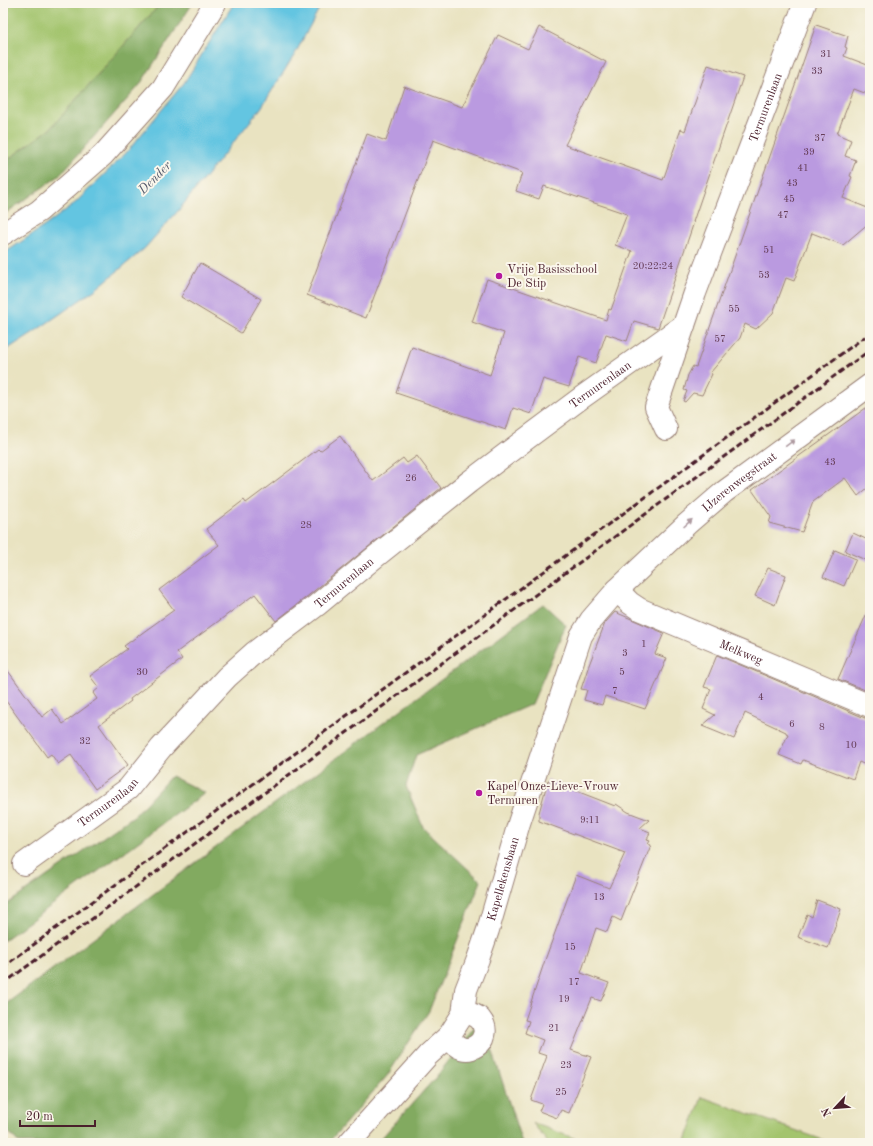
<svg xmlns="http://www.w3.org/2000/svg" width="873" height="1146" font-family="'Old Standard TT',serif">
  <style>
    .green { fill: #a3c46d; stroke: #76724c }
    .forest { fill: #82aa60; stroke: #666446 }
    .water { fill: #63c5e1; stroke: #567286 }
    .building { fill: #ba9ae0 }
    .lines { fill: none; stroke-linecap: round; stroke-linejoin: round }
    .minor-casing { stroke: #9a8176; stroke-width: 24 }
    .minor { stroke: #fff; stroke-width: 22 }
    .rail { stroke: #4a1f2b; stroke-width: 3; stroke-dasharray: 6 3; stroke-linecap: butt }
    .oneway { fill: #ae9aa0 }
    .poi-dot { fill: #b5179e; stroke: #fbf7ec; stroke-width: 1.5 }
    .labels { text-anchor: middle; stroke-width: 4; stroke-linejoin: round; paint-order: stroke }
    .number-label { font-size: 10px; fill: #663e58 }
    .street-label { font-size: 12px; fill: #4a1f2b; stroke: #fbf7ec }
    .poi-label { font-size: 12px; fill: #4a1f2b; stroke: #fbf7ec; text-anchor: start }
    .water-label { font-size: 13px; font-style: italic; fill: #53596b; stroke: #fbf7ec }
  </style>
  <rect width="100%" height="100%" fill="#fbf7ec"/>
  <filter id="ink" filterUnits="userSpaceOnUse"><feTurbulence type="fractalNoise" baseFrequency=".025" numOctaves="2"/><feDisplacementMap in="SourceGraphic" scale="8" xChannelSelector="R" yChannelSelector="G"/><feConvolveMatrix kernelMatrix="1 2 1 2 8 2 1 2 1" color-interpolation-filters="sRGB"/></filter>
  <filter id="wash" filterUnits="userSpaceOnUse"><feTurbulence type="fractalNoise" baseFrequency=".012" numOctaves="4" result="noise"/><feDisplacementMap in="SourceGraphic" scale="16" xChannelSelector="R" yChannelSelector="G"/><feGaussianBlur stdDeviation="0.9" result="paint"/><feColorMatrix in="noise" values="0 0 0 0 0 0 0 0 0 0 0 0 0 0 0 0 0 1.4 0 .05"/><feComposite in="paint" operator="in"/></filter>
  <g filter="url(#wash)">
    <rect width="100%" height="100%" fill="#e9e3c1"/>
    <!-- green -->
    <g class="green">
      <polygon points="3,3 161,3 50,129 3,163"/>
      <polygon points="702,1097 823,1140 831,1143 685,1143"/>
      <polygon points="533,1123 587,1143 548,1143"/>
    </g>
    <!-- forest -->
    <g class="forest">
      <polygon points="161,3 193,3 139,86 59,176 3,215 3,163 50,129"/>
      <polygon points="543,604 566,625 532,704 416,755 406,786 423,827 481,881 429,1011 387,1076 328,1143 19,1143 3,1126 3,1006"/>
      <polygon points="171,776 205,793 3,941 3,907 135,815"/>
      <polygon points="482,1018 522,1143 377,1143 436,1077"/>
    </g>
    <!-- water -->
    <polygon class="water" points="234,3 322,3 295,54 261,108 178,211 144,249 96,289 34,332 3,352 3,254 46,225 75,203 126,153 184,83"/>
    <g id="blocks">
      <!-- building -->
      <g class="building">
        <polygon points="816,25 848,36 845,47 847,48 844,56 870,66 870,95 854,89 837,134 851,140 845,156 856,160 850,176 852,177 843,198 870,209 870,222 843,245 812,233 794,281 786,278 773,313 756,329 745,324 740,338 710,373 712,374 702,395 693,393 685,402 683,401 687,391 684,390 688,375 693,366 696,367"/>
        <polygon points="539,27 606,62 565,145 663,180 681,129 685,131 708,65 743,77 693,222 694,222 658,328 634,321 627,341 606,334 596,363 579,357 569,387 543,379 531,414 513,408 506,430 396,393 412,347 490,375 504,333 472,322 487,279 606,320 609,309 611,310 632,251 615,245 627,214 544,186 539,199 516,191 522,173 433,140 366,318 307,295 367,134 386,141 404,86 462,107 498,35 528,49"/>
        <polygon points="200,263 261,299 241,333 181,297"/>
        <polygon points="870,405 870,486 858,496 845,478 813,502 802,532 769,523 771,517 752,490"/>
        <polygon points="340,436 373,481 403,458 407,463 417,456 441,488 309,595 276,621 255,594 177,652 182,659 130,699 131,701 99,725 128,765 95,789 71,755 58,764 51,754 47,757 3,697 3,664 42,717 52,709 63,724 97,699 93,693 99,688 90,676 127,649 124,646 174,610 159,590 219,545 206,529 244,500 246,503 318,449 320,451"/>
        <polygon points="853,533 870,541 870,562 845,551"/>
        <polygon points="835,550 856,559 844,586 823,577"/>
        <polygon points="768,568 786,575 775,605 755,596"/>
        <polygon points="870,606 870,692 838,679"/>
        <polygon points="615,612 664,633 655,654 667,658 645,709 605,696 602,705 584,700 587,690 581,689 589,665 605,623"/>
        <polygon points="717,655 865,718 870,718 870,767 859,762 853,779 803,760 801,764 779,755 788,734 786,733 786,732 745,713 734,739 702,726 715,715 703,709 711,689 704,687"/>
        <polygon points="548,780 615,806 616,804 628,812 649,820 640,828 650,832 647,840 650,841 648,844 651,845 621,921 613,917 607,932 596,928 581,973 609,983 601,1001 592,998 571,1050 591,1057 569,1113 561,1110 557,1118 539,1111 542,1104 531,1100 547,1056 538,1053 543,1040 525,1033 529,1021 525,1020 545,960 576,875 609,888 625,853 539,821 539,813"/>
        <polygon points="817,900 841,909 828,948 798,937 807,914 812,917"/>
      </g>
    </g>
  </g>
  <g filter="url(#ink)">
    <use href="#blocks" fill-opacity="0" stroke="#9a8176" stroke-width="1"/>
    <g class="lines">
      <defs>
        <g id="minor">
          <polyline points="3,234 39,211 103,155 163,88 215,3"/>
          <path id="s1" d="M666 429 656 407 695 293 805 3"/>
          <path id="s2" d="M617 590 630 603 639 609 870 706"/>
          <path id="s3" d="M24 864 128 789 161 748 227 677 255 652 317 605 375 557 469 482 526 439 581 398 684 325"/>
          <path d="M449 1036C463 1065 497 1039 480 1019 475 1014 469 1013 463 1014"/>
          <path id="s4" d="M349 1143 428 1055 449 1036 463 1014 466 990 478 959 488 930 519 823 581 636 591 620 617 590 687 524 724 492 870 385"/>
        </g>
      </defs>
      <!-- minor casing -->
      <use href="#minor" class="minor-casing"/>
      <!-- minor -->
      <use href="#minor" class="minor"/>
      <!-- rail -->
      <g class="rail">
        <polyline points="3,967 870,333"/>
        <polyline points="3,984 870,350"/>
      </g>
    </g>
    <!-- one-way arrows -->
    <defs><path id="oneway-solid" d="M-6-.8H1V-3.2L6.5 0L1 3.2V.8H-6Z"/></defs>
    <g class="oneway">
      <use href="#oneway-solid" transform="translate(790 443) rotate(-36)"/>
      <use href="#oneway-solid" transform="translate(688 523) rotate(-42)"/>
    </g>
  </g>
  <!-- markers -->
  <g class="poi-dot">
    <circle cx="499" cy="276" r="4"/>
    <circle cx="479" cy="793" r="4"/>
  </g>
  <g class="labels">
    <!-- number labels -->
    <g class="number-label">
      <text x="826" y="57">31</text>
      <text x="817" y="74">33</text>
      <text x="820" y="141">37</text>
      <text x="809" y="155">39</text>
      <text x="803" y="171">41</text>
      <text x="792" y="186">43</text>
      <text x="789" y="202">45</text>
      <text x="783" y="218">47</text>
      <text x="769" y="253">51</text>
      <text x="653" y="269">20;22;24</text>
      <text x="764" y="278">53</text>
      <text x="734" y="312">55</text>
      <text x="720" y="342">57</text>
      <text x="830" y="465">43</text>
      <text x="411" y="481">26</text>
      <text x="306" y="528">28</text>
      <text x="644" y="647">1</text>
      <text x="625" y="656">3</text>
      <text x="142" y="675">30</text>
      <text x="622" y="675">5</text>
      <text x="615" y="694">7</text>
      <text x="761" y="700">4</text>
      <text x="792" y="727">6</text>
      <text x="822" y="730">8</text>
      <text x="85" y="744">32</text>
      <text x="851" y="748">10</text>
      <text x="590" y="823">9;11</text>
      <text x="599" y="900">13</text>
      <text x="570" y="950">15</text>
      <text x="574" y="985">17</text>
      <text x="564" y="1002">19</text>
      <text x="554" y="1031">21</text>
      <text x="566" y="1068">23</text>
      <text x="561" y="1095">25</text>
    </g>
    <!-- street labels -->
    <g class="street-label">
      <text dy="4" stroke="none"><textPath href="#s1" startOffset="343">Termurenlaan</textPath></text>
      <text dy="4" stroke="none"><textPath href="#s3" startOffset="752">Termurenlaan</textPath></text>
      <text dy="4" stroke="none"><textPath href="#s4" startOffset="791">IJzerenwegstraat</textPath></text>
      <text dy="4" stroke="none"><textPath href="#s3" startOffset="428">Termurenlaan</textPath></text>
      <text dy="4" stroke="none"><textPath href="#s2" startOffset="140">Melkweg</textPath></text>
      <text dy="4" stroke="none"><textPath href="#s3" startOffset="104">Termurenlaan</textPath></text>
      <text dy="4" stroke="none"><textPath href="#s4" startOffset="314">Kapellekensbaan</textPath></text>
    </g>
    <!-- poi labels -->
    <g class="poi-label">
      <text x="507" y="273">Vrije Basisschool<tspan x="507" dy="14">De Stip</tspan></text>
      <text x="487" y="790">Kapel Onze-Lieve-Vrouw<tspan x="487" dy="14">Termuren</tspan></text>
    </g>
    <!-- water labels -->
    <g class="water-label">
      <text transform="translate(154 177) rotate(-45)" y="5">Dender</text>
    </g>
  </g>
  <!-- margin -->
  <rect width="873" height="1146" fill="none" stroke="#fbf7ec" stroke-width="16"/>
  <!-- north arrow -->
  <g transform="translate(835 1108) rotate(244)" stroke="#fbf7ec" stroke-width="3" paint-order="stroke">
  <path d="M0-3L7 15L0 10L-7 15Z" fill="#4a1f2b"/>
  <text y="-6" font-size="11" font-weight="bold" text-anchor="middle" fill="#4a1f2b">N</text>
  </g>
  <!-- scale -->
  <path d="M20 1120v6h75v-6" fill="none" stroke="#4a1f2b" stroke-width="2"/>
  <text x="26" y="1120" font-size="12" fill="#4a1f2b" stroke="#fbf7ec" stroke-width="3" paint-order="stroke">20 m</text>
</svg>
